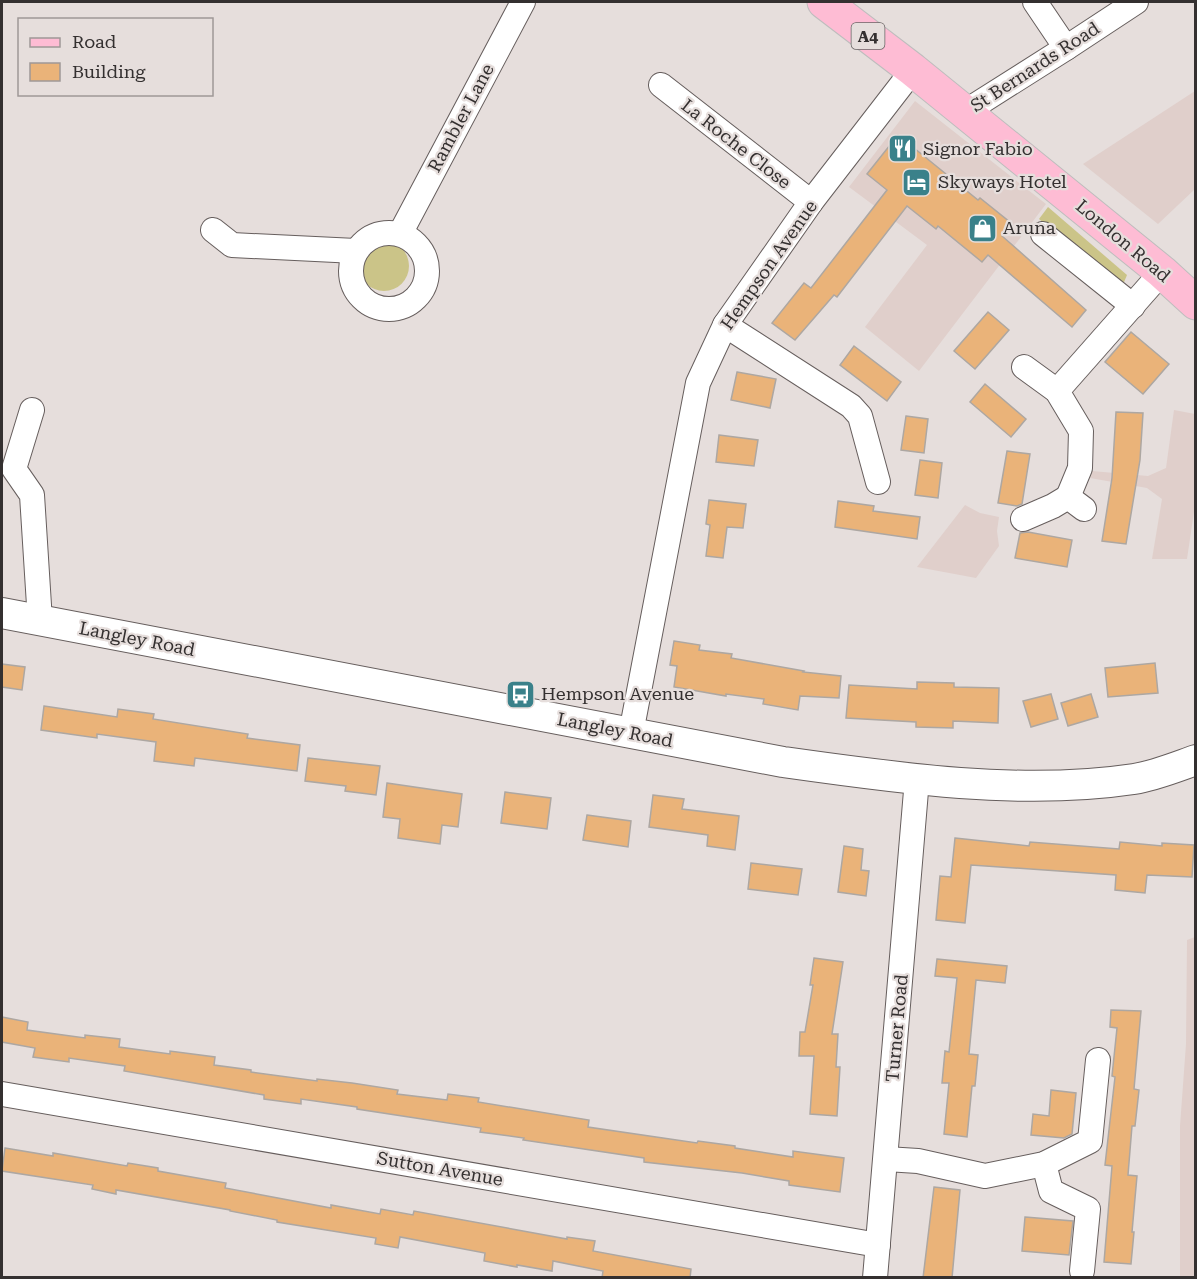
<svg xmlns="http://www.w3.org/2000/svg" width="1197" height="1279" font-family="'Roboto Serif',serif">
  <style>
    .built { fill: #e0cfcb }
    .green { fill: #cbc488 }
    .building { fill: #eab379; stroke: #ada7a2; stroke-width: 1.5 }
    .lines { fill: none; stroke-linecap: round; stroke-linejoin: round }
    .minor-casing { stroke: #665e5d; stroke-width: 26 }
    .tertiary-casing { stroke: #665e5d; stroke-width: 32 }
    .primary-casing { stroke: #bebdbd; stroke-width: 35 }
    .minor { stroke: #fff; stroke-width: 24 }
    .tertiary { stroke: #fff; stroke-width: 30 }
    .primary { stroke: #febcd4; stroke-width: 33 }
    .labels { text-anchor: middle; stroke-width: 4.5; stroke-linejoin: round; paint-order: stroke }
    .shield { fill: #e6dedc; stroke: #696464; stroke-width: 1.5 }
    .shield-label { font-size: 16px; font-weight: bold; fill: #343030 }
    .street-label { font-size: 18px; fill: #343030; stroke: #e6dedc }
    .poi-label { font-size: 18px; fill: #343030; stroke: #e6dedc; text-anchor: start }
  </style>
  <rect width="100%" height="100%" fill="#e6dedc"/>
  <!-- built -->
  <g class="built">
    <polygon points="1195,91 1195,189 1158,224 1083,164"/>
    <polygon points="915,101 1046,204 919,371 865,327 927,245 849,187"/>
    <polygon points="1174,410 1195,414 1195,505 1187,559 1152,559 1162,499 1147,488 1090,478 1092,471 1148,476 1166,468"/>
    <polygon points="965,505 980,513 999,517 997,531 999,546 976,578 917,567"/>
    <polygon points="1195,937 1196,1277 1180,1278 1180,1126 1186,1044 1187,940"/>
  </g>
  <!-- green -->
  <g class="green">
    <polygon points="1048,207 1127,275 1122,287 1039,219"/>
    <circle cx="384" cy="266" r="25"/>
  </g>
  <!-- building -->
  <g class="building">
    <polygon points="898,135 978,200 980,198 1011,223 1002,236 1086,310 1072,327 988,255 982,262 938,226 936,229 907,206 837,297 834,295 795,340 772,323 804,283 811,288 887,190 867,174"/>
    <polygon points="988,312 1009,330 975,369 954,351"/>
    <polygon points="1131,332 1169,364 1143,394 1105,362"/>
    <polygon points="854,346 901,382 887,401 840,365"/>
    <polygon points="737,372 776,379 770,408 731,400"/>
    <polygon points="985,384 1026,419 1011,437 970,402"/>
    <polygon points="1116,412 1143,413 1140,460 1126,544 1102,541 1112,478"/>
    <polygon points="906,416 928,419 924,453 901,450"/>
    <polygon points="719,435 758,440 754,466 716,462"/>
    <polygon points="1007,451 1030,454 1022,504 1017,506 998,503"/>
    <polygon points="920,460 942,463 938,498 915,495"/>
    <polygon points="709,500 746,504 743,528 727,527 723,558 706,556 710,525 706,524"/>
    <polygon points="838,501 874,506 873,511 920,517 917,539 835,527"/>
    <polygon points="1028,532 1072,540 1067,567 1015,558 1020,533"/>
    <polygon points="674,641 700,645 699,650 732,654 731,658 804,671 803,672 841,676 839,698 800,696 798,710 763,704 764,699 726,694 726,696 674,687 677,666 670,665"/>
    <polygon points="1155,663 1158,693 1108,697 1105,668"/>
    <polygon points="2,664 25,667 22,690 2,687"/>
    <polygon points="917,682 954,683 954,687 999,688 998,723 953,721 953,728 916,727 916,722 846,718 849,685 917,689"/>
    <polygon points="1051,694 1058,719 1031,727 1023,701"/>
    <polygon points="1091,694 1098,717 1068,726 1061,703"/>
    <polygon points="44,706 117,717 118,709 154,714 153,719 248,734 247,738 300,745 297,771 195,758 194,766 154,761 156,742 97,734 97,738 41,730"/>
    <polygon points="308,758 380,766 376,795 345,791 346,786 305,781"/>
    <polygon points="387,783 462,794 458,827 442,825 440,844 398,838 400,819 383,817"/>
    <polygon points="505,792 551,798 547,829 501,823"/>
    <polygon points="653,795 684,799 682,809 739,816 735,850 707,846 708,835 649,827"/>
    <polygon points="587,815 631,821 628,847 583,840"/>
    <polygon points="955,838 1029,846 1030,842 1119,849 1120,842 1162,846 1162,843 1194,845 1192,877 1147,875 1145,893 1115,890 1116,875 971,865 965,923 936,920 940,876 951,877"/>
    <polygon points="844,846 863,849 861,870 869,871 866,896 838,892"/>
    <polygon points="751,863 802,869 798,895 748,889"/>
    <polygon points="814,958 843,962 832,1034 838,1034 836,1067 840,1067 837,1116 810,1114 814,1056 799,1056 800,1032 805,1032 813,985 810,985"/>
    <polygon points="937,959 1007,966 1005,983 976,980 969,1054 978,1055 975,1086 972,1086 967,1137 944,1134 949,1083 942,1083 945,1051 949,1052 957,978 935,976"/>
    <polygon points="1111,1010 1141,1011 1134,1089 1139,1090 1135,1126 1132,1126 1128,1175 1137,1176 1132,1232 1134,1232 1131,1264 1104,1262 1112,1166 1105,1165 1115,1077 1112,1076 1117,1028 1110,1027"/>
    <polygon points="2,1017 28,1022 27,1030 85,1038 85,1035 120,1039 119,1047 170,1054 170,1051 215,1057 214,1065 251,1070 251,1072 317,1081 317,1079 352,1083 398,1090 397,1094 447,1100 448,1094 479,1098 478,1102 589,1120 588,1127 697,1143 698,1141 735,1146 735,1148 793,1157 793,1151 844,1158 840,1192 789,1185 789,1181 742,1173 644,1162 644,1158 523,1140 524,1138 480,1132 481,1128 357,1109 357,1107 301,1099 301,1104 264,1099 264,1095 124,1071 125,1066 69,1058 69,1062 33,1057 35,1048 2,1042"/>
    <polygon points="1051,1090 1076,1093 1072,1134 1064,1138 1031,1135 1033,1114 1049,1116"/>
    <polygon points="5,1148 53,1156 53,1153 127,1166 128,1163 158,1168 158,1171 226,1183 225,1188 331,1208 331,1205 380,1214 381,1209 413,1215 414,1211 567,1239 567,1237 595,1241 593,1251 691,1269 690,1278 602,1278 603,1271 553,1261 552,1271 517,1265 517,1267 484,1261 485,1253 400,1237 398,1248 375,1244 376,1238 277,1222 277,1220 230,1211 230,1210 116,1190 116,1194 92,1189 93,1185 2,1171"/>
    <polygon points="934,1187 960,1190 952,1278 923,1278"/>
    <polygon points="1025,1217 1073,1221 1069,1255 1022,1251"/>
  </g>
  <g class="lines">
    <defs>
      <g id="minor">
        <polyline points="1035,2 1066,48"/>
        <polyline points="661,85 811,202"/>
        <polyline points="965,112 1066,48 1136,2"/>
        <polyline points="213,230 232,245 356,251"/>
        <circle cx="389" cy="271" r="38"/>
        <polyline points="400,234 523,2"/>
        <polyline points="1043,234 1133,306"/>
        <polyline points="725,325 851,406 860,416 878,482"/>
        <polyline points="1024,367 1057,391 1081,431 1080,468 1068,497"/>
        <polyline points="1057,391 1162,272"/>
        <polyline points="32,410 14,469 32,495 40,621"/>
        <polyline points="1023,519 1053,506 1068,497 1084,509"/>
        <polyline points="631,733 698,383 725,325 811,202 913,70"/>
        <polyline points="2,1094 878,1245"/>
        <polyline points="886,1159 918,1161 985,1176 1044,1164 1090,1141 1098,1060"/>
        <polyline points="1044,1164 1051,1191 1088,1209 1082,1271"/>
        <polyline points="875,1278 917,779"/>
      </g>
      <path id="tertiary" d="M2 613 783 762C896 778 1021 796 1134 779 1154 776 1176 767 1196 760"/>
      <polyline id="primary" points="824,2 913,70 1162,272 1196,303"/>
    </defs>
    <!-- minor casing -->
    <use href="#minor" class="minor-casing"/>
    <!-- tertiary casing -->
    <use href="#tertiary" class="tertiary-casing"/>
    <!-- primary casing -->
    <use href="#primary" class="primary-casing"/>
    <!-- minor -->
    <use href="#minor" class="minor"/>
    <!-- tertiary -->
    <use href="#tertiary" class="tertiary"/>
    <!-- primary -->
    <use href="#primary" class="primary"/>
  </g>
  <!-- icons -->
  <defs>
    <symbol id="restaurant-square" viewBox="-11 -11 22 22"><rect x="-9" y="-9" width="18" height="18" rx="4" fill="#3a818a" stroke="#e6dedc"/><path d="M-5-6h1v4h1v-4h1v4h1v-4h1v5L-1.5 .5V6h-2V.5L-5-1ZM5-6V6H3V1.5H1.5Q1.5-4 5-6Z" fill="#fff"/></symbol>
    <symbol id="hotel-square" viewBox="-11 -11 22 22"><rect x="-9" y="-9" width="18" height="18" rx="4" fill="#3a818a" stroke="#e6dedc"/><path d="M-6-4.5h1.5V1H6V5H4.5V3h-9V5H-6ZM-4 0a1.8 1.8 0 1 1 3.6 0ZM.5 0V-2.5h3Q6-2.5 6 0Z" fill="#fff"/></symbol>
    <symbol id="shop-square" viewBox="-11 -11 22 22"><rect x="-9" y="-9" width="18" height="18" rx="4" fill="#3a818a" stroke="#e6dedc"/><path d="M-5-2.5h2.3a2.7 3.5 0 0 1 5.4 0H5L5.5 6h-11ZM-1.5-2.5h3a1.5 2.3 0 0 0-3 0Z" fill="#fff"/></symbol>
    <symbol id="bus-square" viewBox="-11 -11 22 22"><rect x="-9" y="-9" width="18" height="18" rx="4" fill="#3a818a" stroke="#e6dedc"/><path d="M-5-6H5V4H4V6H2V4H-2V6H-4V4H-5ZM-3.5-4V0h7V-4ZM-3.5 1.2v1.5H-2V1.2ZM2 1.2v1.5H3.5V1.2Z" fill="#fff"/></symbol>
  </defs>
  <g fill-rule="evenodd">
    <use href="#restaurant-square" x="886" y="132" width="33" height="33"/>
    <use href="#hotel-square" x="900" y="166" width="33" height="33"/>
    <use href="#shop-square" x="966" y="212" width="33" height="33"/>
    <use href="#bus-square" x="504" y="678" width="33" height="33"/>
  </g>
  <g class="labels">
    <!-- shield labels -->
    <rect class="shield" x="851.5" y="23" width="33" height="26" rx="4.5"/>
    <g class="shield-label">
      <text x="868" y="42">A4</text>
    </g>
    <!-- street labels -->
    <g class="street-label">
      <text transform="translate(1035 67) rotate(-33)" y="6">St Bernards Road</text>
      <text transform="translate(461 118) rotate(-62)" y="6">Rambler Lane</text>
      <text transform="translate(736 144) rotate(38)" y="6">La Roche Close</text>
      <text transform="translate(1123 241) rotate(40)" y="6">London Road</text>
      <text transform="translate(769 265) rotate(-55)" y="6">Hempson Avenue</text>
      <text transform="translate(137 639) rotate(11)" y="6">Langley Road</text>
      <text transform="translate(615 730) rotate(11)" y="6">Langley Road</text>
      <text transform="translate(897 1028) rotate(-85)" y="6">Turner Road</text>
      <text transform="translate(440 1169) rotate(10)" y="6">Sutton Avenue</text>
    </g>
    <!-- poi labels -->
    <g class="poi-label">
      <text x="923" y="155">Signor Fabio</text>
      <text x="938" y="188">Skyways Hotel</text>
      <text x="1003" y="234">Aruna</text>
      <text x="541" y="700">Hempson Avenue</text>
    </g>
  </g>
  <!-- border -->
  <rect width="1197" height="1279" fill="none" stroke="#343030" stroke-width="6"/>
  <!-- legend -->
  <rect x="18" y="18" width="195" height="78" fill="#e6dedc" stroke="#9f9897" stroke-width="1.5"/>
  <rect x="30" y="38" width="30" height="9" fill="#febcd4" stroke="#9f9897" stroke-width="1.5"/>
  <text x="72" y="48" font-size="18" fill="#343030">Road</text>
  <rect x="30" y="63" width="30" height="18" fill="#eab379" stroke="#9f9897" stroke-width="1.5"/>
  <text x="72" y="78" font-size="18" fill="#343030">Building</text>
</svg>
